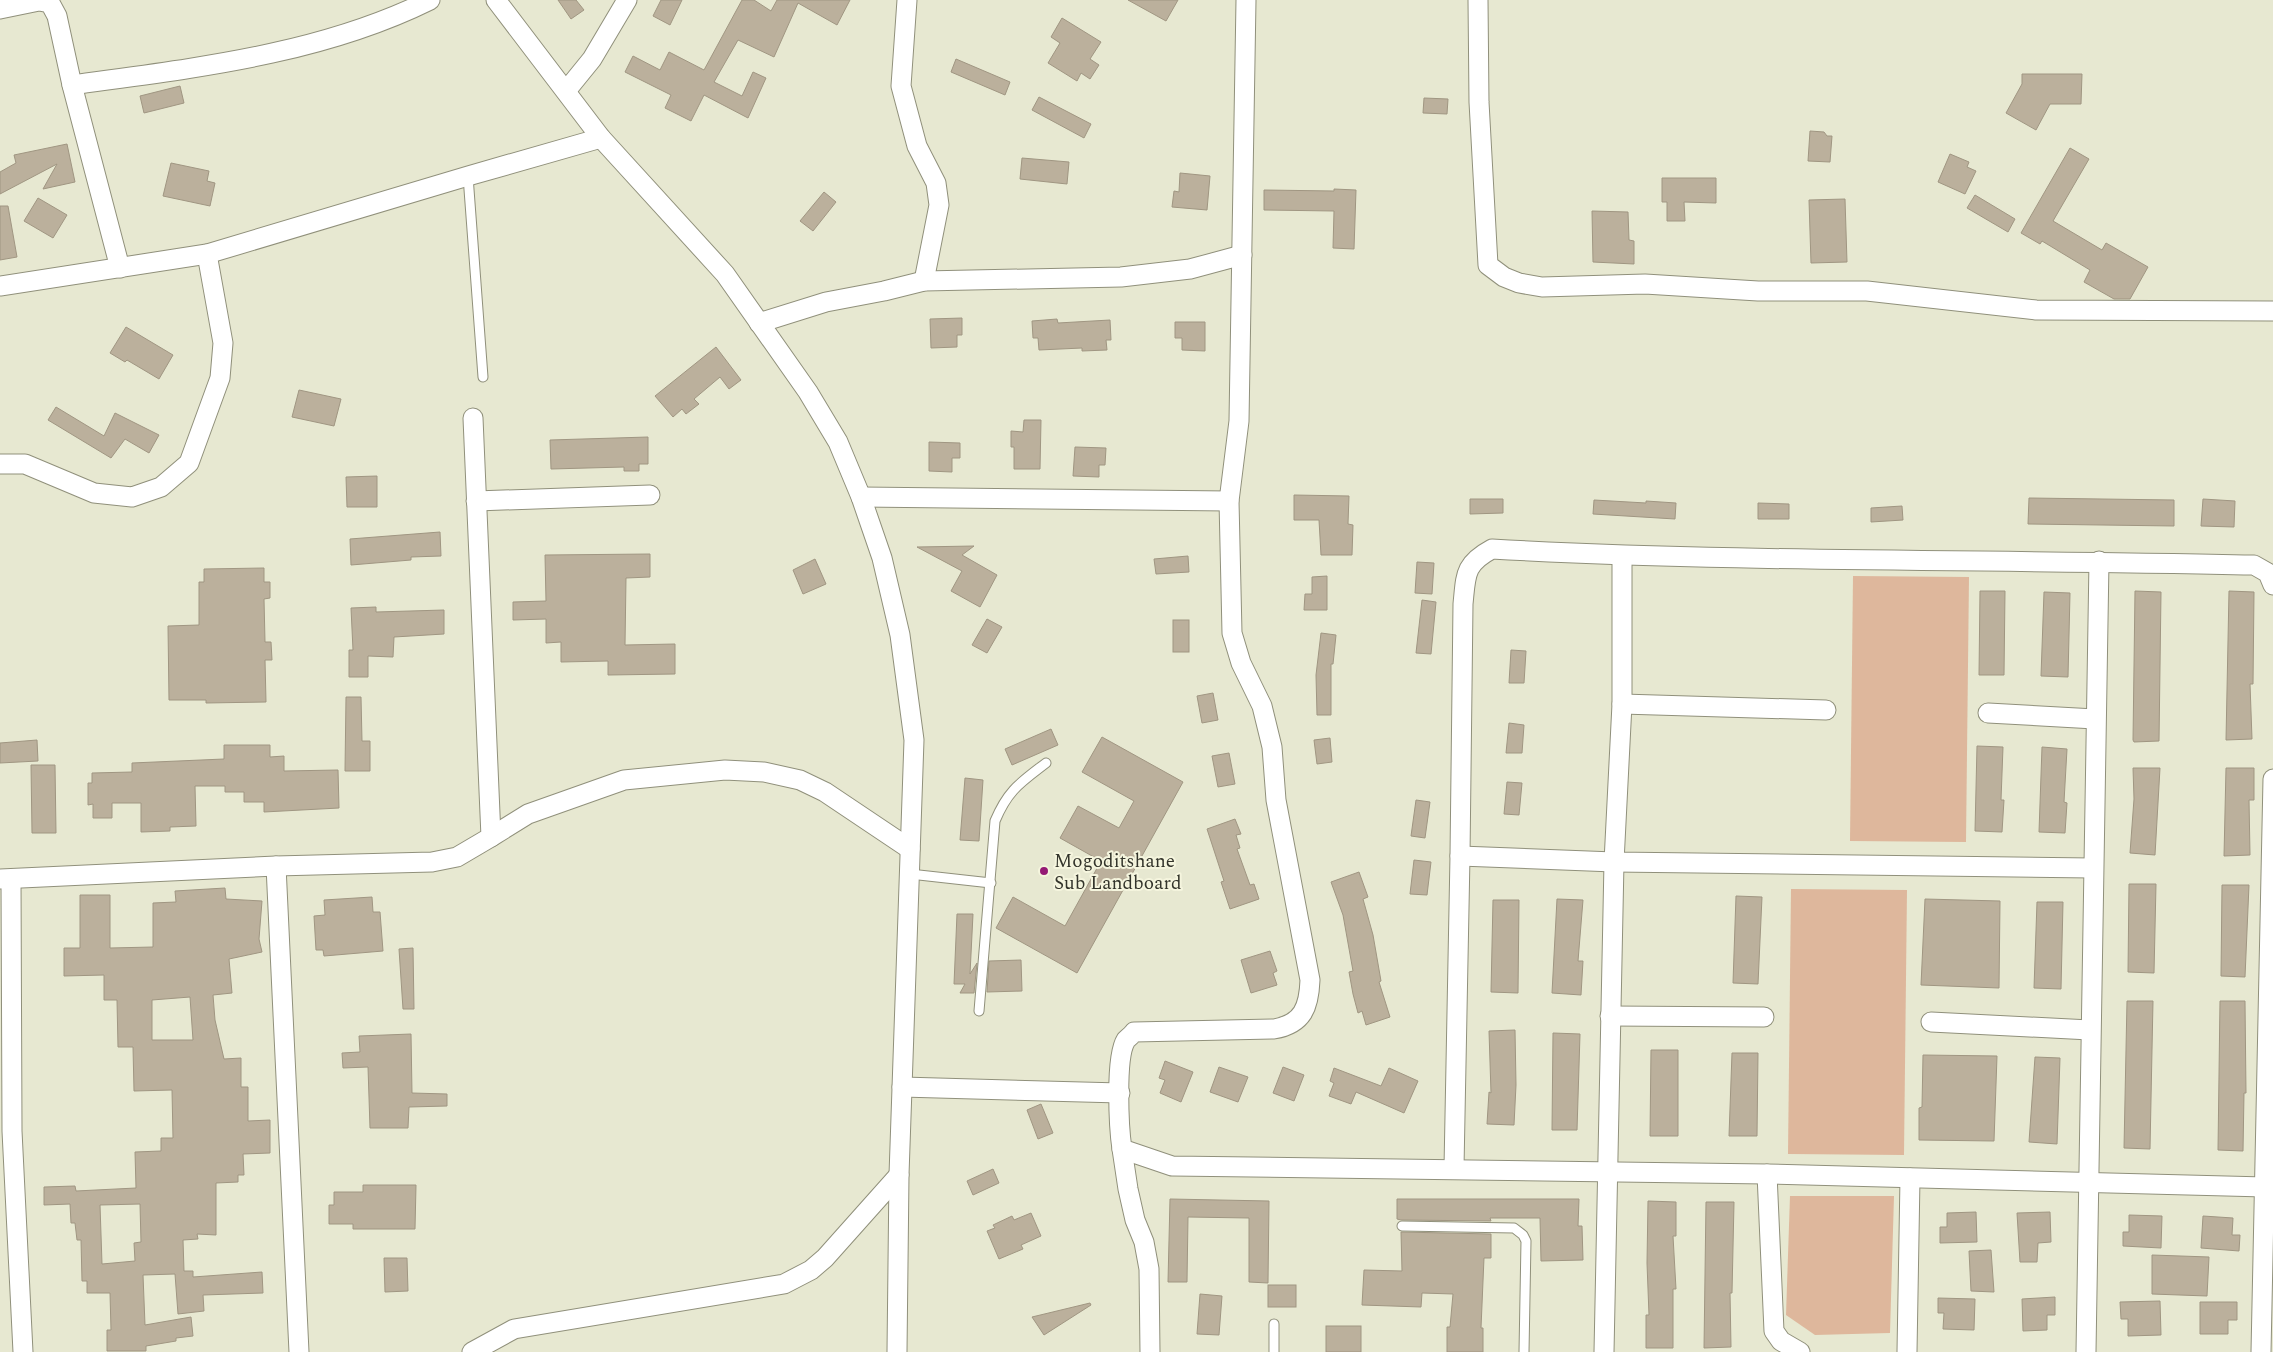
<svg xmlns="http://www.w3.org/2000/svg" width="2273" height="1352" font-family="Spectral,serif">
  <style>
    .green { fill: #deb79c }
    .building { fill: #bbb09c; stroke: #a09682; fill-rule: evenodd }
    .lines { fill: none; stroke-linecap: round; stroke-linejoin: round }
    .service-casing { stroke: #90907b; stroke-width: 11 }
    .minor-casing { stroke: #90907b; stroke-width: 21 }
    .service { stroke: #fff; stroke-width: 9 }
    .minor { stroke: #fff; stroke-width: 19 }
    .poi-dot { fill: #941974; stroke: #f5f5de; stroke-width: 2 }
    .labels { text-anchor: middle; stroke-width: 4; stroke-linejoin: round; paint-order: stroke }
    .poi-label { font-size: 19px; fill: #33342b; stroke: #f5f5de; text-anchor: start }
  </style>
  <rect width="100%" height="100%" fill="#e7e8d1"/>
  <!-- green -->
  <g class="green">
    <polygon points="1853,576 1969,577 1966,842 1850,841"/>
    <polygon points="1791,889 1907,890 1904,1155 1788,1154"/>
    <polygon points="1790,1196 1894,1196 1890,1333 1815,1335 1786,1315"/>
  </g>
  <!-- building -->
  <g class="building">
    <polygon points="558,0 576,0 584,10 571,19"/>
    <polygon points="661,0 682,0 670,25 653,16"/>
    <polygon points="742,0 754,0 771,11 777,0 850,0 837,25 798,3 774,57 738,40 714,82 742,96 753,72 766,78 748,118 704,95 691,121 665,108 671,95 625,72 633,56 660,70 669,52 704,70"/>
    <polygon points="1128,0 1178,0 1166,21"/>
    <polygon points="1062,18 1101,42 1090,59 1099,65 1090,79 1081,73 1077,81 1048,63 1060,43 1051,37"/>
    <polygon points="956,59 1010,82 1005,95 951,72"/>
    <polygon points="2022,74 2082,74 2081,104 2050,104 2036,130 2006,113 2022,84"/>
    <polygon points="180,86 184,103 144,113 140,96"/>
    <polygon points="1039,97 1091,124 1084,138 1032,110"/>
    <polygon points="1424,98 1448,99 1447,114 1423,113"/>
    <polygon points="1810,131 1824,132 1827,136 1832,136 1830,162 1808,161"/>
    <polygon points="67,144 75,182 43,189 57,164 0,194 0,172 16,163 14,155"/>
    <polygon points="2070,148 2089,159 2053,221 2102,250 2106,243 2148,267 2130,299 2114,299 2084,282 2090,270 2042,241 2040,244 2021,233"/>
    <polygon points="1950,154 1969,162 1967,167 1976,171 1965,194 1938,182"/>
    <polygon points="1022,158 1069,162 1067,184 1020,179"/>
    <polygon points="171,163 209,171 207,181 215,183 210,206 163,196"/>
    <polygon points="1180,173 1210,176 1207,210 1172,207 1174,191 1179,192"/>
    <polygon points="1662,178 1716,178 1716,203 1684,202 1685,221 1667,221 1667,202 1662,202"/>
    <polygon points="1334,189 1356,190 1354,249 1333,248 1334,211 1264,210 1264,190 1334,191"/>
    <polygon points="824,192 836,202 813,231 800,221"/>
    <polygon points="1975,195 2015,219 2008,232 1967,208"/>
    <polygon points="38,198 67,215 53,238 24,221"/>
    <polygon points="1845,199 1847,262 1811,263 1809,200"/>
    <polygon points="0,206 8,206 17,257 0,260"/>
    <polygon points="1592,211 1628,212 1629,240 1634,241 1634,264 1593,262"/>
    <polygon points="962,318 962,335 957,335 957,347 931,348 930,319"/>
    <polygon points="1057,319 1058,323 1110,320 1111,340 1106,340 1107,350 1082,351 1082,348 1039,350 1038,338 1033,338 1032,321"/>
    <polygon points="1175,322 1205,322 1205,351 1182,350 1182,338 1175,338"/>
    <polygon points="126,327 173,355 159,379 127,360 125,362 110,353"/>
    <polygon points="716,347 741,380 729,389 720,377 694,399 699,404 686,414 682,409 673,417 655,396"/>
    <polygon points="299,390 341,399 334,426 292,417"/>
    <polygon points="56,407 104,436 115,413 159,435 149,453 125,439 111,458 48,420"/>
    <polygon points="1024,420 1041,420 1040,469 1014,469 1014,447 1011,447 1011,431 1023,432"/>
    <polygon points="648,437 648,464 639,464 639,471 624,471 624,467 551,469 550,440"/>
    <polygon points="929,442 960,443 960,458 952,458 952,472 929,471"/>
    <polygon points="1075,447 1106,448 1105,465 1099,465 1099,477 1073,476"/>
    <polygon points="377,476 377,507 347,507 346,477"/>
    <polygon points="1294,495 1349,496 1348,524 1353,525 1352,555 1321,555 1319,520 1294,520"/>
    <polygon points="2029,498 2174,500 2174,526 2028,524"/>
    <polygon points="1470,499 1503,499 1503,513 1470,514"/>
    <polygon points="2203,499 2235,501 2234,527 2201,526"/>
    <polygon points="1594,500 1646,503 1646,501 1676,503 1675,519 1593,514"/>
    <polygon points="1758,503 1789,504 1789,519 1758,519"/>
    <polygon points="1902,506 1903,520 1871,522 1871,508"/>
    <polygon points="440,532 441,556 411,557 411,560 351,565 350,539"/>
    <polygon points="974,546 962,555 997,575 980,607 951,591 962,571 917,547"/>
    <polygon points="650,554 650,577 626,578 625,645 675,644 675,674 608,675 608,661 561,662 561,642 546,643 546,619 513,620 513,602 546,601 545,555"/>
    <polygon points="1188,556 1189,572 1156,574 1154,559"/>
    <polygon points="815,559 826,584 803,594 793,570"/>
    <polygon points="1417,562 1434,563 1432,594 1415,593"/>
    <polygon points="264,568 264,582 270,582 270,598 264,599 265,642 271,642 272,660 265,660 266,702 206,703 206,700 169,700 168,626 199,625 199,582 204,582 204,569"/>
    <polygon points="1327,576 1327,610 1304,610 1305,594 1312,594 1312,577"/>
    <polygon points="1980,591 2005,591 2004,675 1979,675"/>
    <polygon points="2135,591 2161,592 2159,741 2134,742 2133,740"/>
    <polygon points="2229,591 2254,592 2253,684 2250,684 2252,739 2226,740"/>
    <polygon points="2044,592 2070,593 2068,677 2041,676"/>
    <polygon points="1422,600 1436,602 1431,654 1416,653"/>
    <polygon points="376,607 376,612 444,610 444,634 394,637 393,657 368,656 368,677 349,677 349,650 353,650 351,608"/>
    <polygon points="987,619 1002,627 987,653 972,645"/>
    <rect x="1173" y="620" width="16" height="32"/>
    <polygon points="1321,633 1336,635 1333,664 1331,664 1331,715 1317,715 1316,675"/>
    <polygon points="1511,650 1526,651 1524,683 1509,683"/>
    <polygon points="1213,693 1218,720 1202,723 1197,696"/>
    <polygon points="346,697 361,697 362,741 370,741 370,771 345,771"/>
    <polygon points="1509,723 1524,725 1522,753 1506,753"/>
    <polygon points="1051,729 1058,745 1012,765 1005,749"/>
    <polygon points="1102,737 1183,782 1077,973 996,928 1013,897 1065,926 1101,861 1060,838 1078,806 1119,828 1134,801 1082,772"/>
    <polygon points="1330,738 1332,762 1317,764 1314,740"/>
    <polygon points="37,740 38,761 0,763 0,743"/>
    <polygon points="224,745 270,745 270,757 284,756 284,771 338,770 339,808 264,812 264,802 244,802 244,792 225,792 225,786 195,786 196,826 170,827 170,831 141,832 141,803 112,803 112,818 93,818 93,804 88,805 88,783 92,783 92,773 132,772 132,763 224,759"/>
    <polygon points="1977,746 2003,747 2001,800 2004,800 2002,832 1975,831"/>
    <polygon points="2042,747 2067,749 2064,802 2067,803 2065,833 2039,832"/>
    <polygon points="1229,753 1235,784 1218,787 1212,756"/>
    <polygon points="31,765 55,765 56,833 32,833"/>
    <polygon points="2133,768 2160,768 2155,855 2130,853 2134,799"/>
    <polygon points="2226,768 2254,768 2254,800 2249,800 2250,855 2224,856"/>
    <polygon points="965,778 983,780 979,841 960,840"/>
    <polygon points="1507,782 1522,783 1519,815 1504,814"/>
    <polygon points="1416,800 1430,802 1425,838 1411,836"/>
    <polygon points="1235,819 1241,834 1236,835 1240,848 1237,849 1250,885 1254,884 1259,899 1230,909 1221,882 1224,881 1207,829"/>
    <polygon points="1414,860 1431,862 1427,895 1410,894"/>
    <polygon points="1359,872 1368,897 1363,899 1373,935 1381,981 1379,982 1390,1017 1366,1025 1362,1011 1358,1013 1353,994 1349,972 1353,971 1343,915 1331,882"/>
    <polygon points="2129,884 2156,884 2154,973 2128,972"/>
    <polygon points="2222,885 2249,885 2245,977 2221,976"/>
    <path d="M225 888 226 899 262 901 259 939 262 952 229 959 232 993 213 995 215 1020 224 1059 241 1058V1087H248V1121L270 1120V1153L243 1154 244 1175H238V1182L216 1183V1235L197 1234 198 1239 183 1240 184 1271H193V1277L262 1272 263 1293 203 1295 204 1311 178 1314 175 1274 143 1275 145 1325 191 1317 193 1336 176 1338V1341L146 1346V1351H107V1330H111L110 1293H87V1281H82L81 1240H77L75 1223H71L70 1204 44 1205V1187L75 1186 76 1191 136 1188 135 1152 161 1151V1138H173L172 1090 134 1091 133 1047H118L117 1000H104V975L64 976V948H80V895H110V948L153 947V903L176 902 175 891ZM190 997 193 1040H152V1000ZM140 1204 141 1242 134 1243 135 1261 102 1264 100 1205Z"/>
    <polygon points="1736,896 1762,897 1758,984 1733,983"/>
    <polygon points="372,897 373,912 380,912 383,951 324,956 323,950 316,950 314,916 325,915 324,900"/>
    <polygon points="1557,899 1583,900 1578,961 1583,961 1581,995 1552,993"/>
    <polygon points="1925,899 2000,901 1999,988 1921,985"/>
    <polygon points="1493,900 1519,900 1518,993 1491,992"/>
    <polygon points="2037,902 2063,902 2061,989 2034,988"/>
    <polygon points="957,914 973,914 970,974 977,963 974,993 960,993 965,984 954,984"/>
    <polygon points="413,948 414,1009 403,1009 399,949"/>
    <polygon points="1270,951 1277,971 1273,973 1277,985 1251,993 1241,960"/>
    <polygon points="1021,960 1022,991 987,992 989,961"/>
    <polygon points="2127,1001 2153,1001 2150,1149 2124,1148"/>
    <polygon points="2220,1001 2245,1001 2246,1093 2244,1093 2243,1151 2218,1150"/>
    <polygon points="1515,1030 1516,1085 1514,1125 1487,1124 1489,1092 1491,1093 1489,1031"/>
    <polygon points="1553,1033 1580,1034 1577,1130 1552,1130"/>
    <polygon points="411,1034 412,1093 447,1094 447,1106 409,1107 408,1128 370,1128 368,1067 343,1068 342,1053 360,1052 359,1036"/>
    <polygon points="1651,1050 1678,1050 1678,1136 1650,1136"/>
    <polygon points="1732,1053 1758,1053 1757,1136 1729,1136"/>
    <polygon points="1923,1055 1997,1056 1994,1141 1919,1140 1919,1108 1922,1107"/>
    <polygon points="2035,1057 2060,1058 2057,1144 2029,1142"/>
    <polygon points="1165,1061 1193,1072 1181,1102 1160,1093 1165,1080 1159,1078"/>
    <polygon points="1219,1067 1248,1077 1238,1102 1210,1092"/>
    <polygon points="1283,1067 1304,1075 1294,1101 1273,1093"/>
    <polygon points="1334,1068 1381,1086 1389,1068 1418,1081 1404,1113 1356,1092 1351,1104 1329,1096 1334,1083 1330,1081"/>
    <polygon points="1041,1104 1053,1133 1038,1139 1027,1110"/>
    <polygon points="993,1169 999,1183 973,1195 967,1181"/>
    <polygon points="363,1185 416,1185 415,1229 353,1229 353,1224 329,1224 329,1205 334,1205 334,1192 363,1192"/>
    <polygon points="1170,1199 1269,1201 1268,1283 1249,1282 1249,1218 1188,1217 1187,1282 1168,1282"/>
    <polygon points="1397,1199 1579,1199 1578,1226 1582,1226 1583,1260 1541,1261 1540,1218 1490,1218 1491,1221 1401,1220 1397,1219"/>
    <polygon points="1648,1201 1676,1202 1676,1236 1673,1236 1676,1289 1673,1289 1673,1348 1646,1348 1646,1315 1649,1315 1647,1263"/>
    <polygon points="1706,1202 1734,1202 1732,1293 1730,1293 1731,1347 1704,1348"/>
    <polygon points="1976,1212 1977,1242 1940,1243 1940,1227 1947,1227 1947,1213"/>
    <polygon points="2050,1212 2051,1242 2038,1243 2037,1262 2020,1262 2017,1213"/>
    <polygon points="1031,1213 1041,1236 1021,1245 1023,1249 999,1259 987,1231 995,1228 993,1225 1012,1216 1014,1220"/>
    <polygon points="2129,1215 2162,1216 2161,1248 2123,1246 2123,1232 2129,1232"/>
    <polygon points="2203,1216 2233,1218 2232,1235 2240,1235 2239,1251 2201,1248"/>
    <polygon points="1401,1232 1491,1234 1491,1258 1484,1258 1481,1328 1483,1328 1483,1352 1447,1352 1447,1327 1450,1327 1453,1294 1422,1293 1421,1307 1362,1305 1364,1270 1402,1271"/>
    <polygon points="1991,1250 1994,1292 1971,1291 1969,1251"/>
    <polygon points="2152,1255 2209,1257 2207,1296 2152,1294"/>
    <polygon points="384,1258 407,1258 408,1291 385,1292"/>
    <rect x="1268" y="1285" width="28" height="22"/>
    <polygon points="1200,1294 1222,1296 1219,1335 1197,1334"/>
    <polygon points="2055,1297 2055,1315 2047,1315 2047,1330 2023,1331 2022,1299"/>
    <polygon points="1938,1298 1975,1299 1974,1330 1943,1329 1944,1313 1938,1313"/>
    <polygon points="2160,1301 2161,1335 2128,1336 2128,1319 2121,1319 2120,1302"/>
    <polygon points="2200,1302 2237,1302 2237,1320 2228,1320 2228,1334 2200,1334"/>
    <polygon points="1090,1303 1091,1305 1044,1335 1032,1317"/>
    <rect x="1326" y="1326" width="35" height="26"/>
  </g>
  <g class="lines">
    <defs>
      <g id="service">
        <polyline points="468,176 483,377"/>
        <polyline points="910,874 991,883"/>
        <path d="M979 1011 995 821C1008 790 1020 783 1046 763"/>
        <polyline points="1402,1226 1514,1228 1523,1235 1526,1241 1524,1352"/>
        <polyline points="1274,1324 1274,1352"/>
      </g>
      <g id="minor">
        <polyline points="496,0 601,138 725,274 808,392 838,442 861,497 882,558 900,635 914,740 899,1175 897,1352"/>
        <polyline points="907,0 901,86 917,146 936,183 939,205 924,281"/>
        <path d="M1246 0 1239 421 1229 501 1232 633 1241 663 1262 706 1272 747 1276 800 1310 980C1309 1007 1303 1024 1274 1029L1134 1032C1132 1035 1128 1038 1126 1040 1115 1057 1119 1129 1122 1149L1172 1166 1767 1174 2265 1187"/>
        <polyline points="1478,0 1479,102 1488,265 1504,277 1519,283 1542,287 1645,284 1758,291 1867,291 2036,310 2273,311"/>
        <polyline points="0,9 39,1 50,3 57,16 72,85 120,268"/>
        <path d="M72 85C193 68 319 55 430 0"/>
        <polyline points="566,91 592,59 627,0"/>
        <polyline points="0,286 207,254 468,176 601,138"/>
        <polyline points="759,323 826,302 884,291 924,281 1121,277 1190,269 1242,255"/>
        <polyline points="0,464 25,464 94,493 132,497 161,487 189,463 220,378 223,343 207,254"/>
        <polyline points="861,497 1229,501"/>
        <polyline points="476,501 650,495"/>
        <polyline points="1622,704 1826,710"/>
        <polyline points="1988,713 2095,719"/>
        <polyline points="491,837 528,814 624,780 725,770 764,772 800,780 825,792 910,849"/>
        <polyline points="1460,856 1614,862 2092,868"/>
        <polyline points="276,866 299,1352"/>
        <polyline points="0,879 276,866 432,862 457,857 491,837 473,418"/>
        <polyline points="11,879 12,1131 23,1352"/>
        <polyline points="1610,1016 1764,1017"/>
        <polyline points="1931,1022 2090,1030"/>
        <polyline points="902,1087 1120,1093"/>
        <polyline points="1122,1149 1128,1189 1135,1220 1144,1242 1149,1269 1150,1352"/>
        <path d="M1454 1168 1460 856 1463 604C1466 575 1464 564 1492 549 1746 563 2000 559 2254 565L2268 573 2273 585"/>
        <polyline points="1767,1174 1774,1331 1781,1341 1800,1352"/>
        <polyline points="472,1352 514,1329 784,1284 811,1270 825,1258 899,1175"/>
        <polyline points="1604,1352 1614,862 1622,704 1622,556"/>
        <polyline points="1907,1352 1910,1178"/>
        <polyline points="2086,1352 2099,561"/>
        <polyline points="2261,1352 2273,779"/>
      </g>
    </defs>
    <!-- service casing -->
    <use href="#service" class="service-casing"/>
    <!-- minor casing -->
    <use href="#minor" class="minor-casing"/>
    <!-- service -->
    <use href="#service" class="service"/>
    <!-- minor -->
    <use href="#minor" class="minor"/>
  </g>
  <!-- markers -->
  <circle class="poi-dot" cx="1044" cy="871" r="5"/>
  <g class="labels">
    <!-- poi labels -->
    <g class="poi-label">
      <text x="1054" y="867">Mogoditshane<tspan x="1054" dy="22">Sub Landboard</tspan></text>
    </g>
  </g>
</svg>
